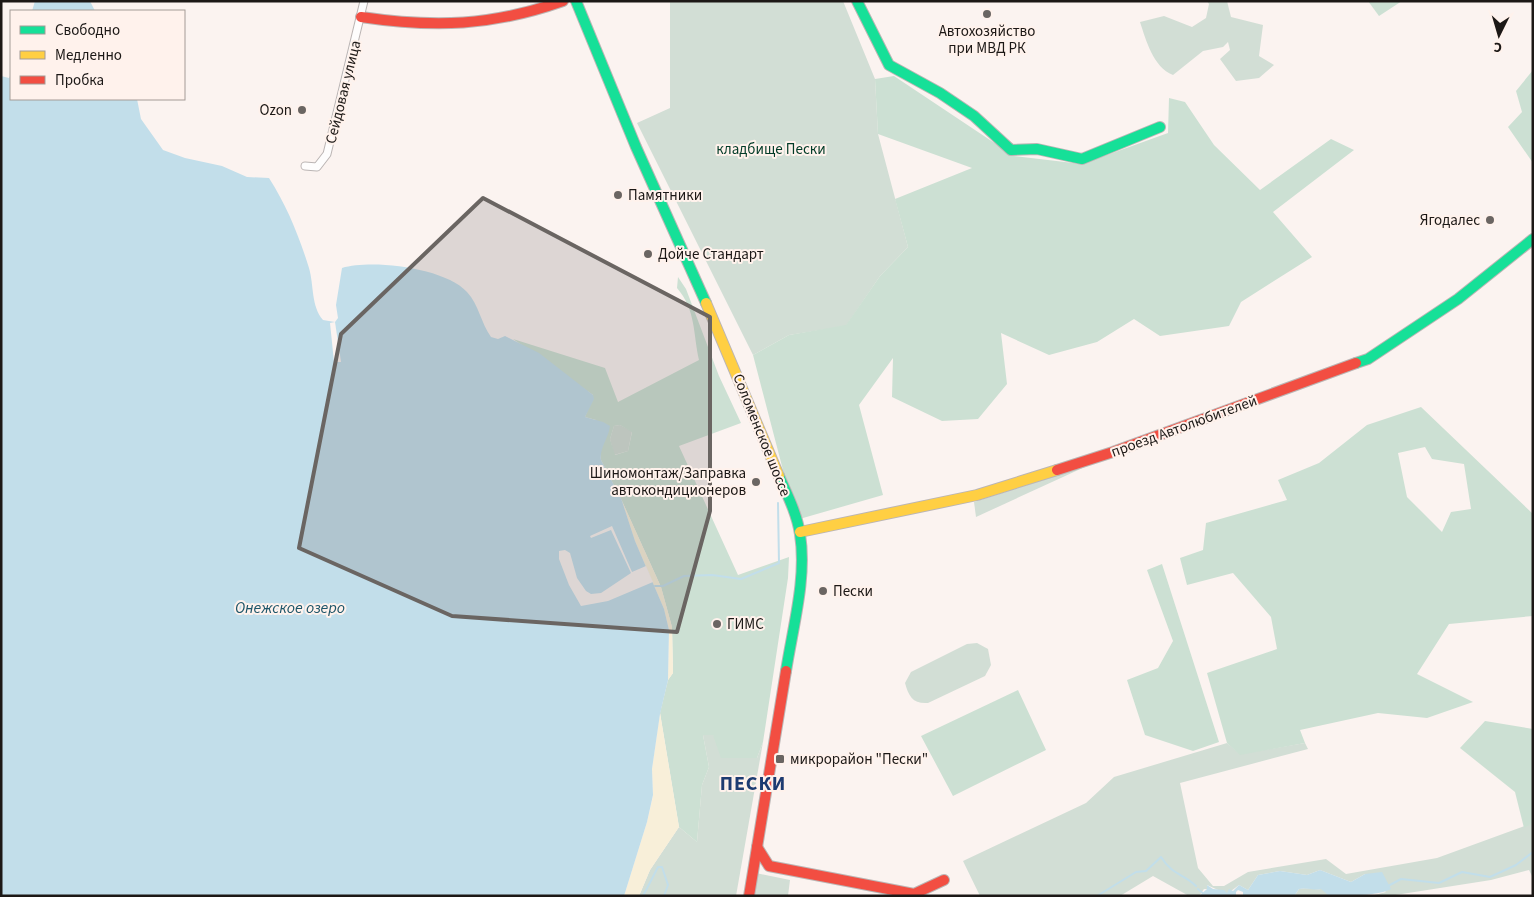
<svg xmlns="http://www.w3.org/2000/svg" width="1534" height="897" font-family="'Source Sans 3',sans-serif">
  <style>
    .green { fill: #d2ded5 }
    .forest { fill: #cce0d3; fill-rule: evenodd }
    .sand { fill: #f8efd9 }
    .water { fill: #c2deea }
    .pier { fill: #fbf3f0 }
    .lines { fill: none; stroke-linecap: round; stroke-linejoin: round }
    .stream { stroke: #c2deea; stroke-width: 2 }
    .street-casing { stroke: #bbb5b4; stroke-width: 9 }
    .fast-casing { stroke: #bbb5b4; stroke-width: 12 }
    .slow-casing { stroke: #bbb5b4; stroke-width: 12 }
    .jam-casing { stroke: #bbb5b4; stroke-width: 12 }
    .street { stroke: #fefdfd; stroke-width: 7 }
    .fast { stroke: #16e098; stroke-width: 10 }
    .slow { stroke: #ffcf43; stroke-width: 10 }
    .jam { stroke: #f24e42; stroke-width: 10 }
    .marked { fill: #6a6562; fill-opacity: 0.2; stroke: #6a6562; stroke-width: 4; stroke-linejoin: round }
    .poi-dot { fill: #6a6562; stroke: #fff2ec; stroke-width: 2 }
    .labels { text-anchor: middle; stroke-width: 4; stroke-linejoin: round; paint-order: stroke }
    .poi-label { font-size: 15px; fill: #1c1816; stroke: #fff2ec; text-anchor: start }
    .street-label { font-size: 15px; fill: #1c1816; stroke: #fff2ec }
    .park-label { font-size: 15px; fill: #013b27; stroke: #fff2ec }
    .water-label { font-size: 16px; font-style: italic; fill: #1d5569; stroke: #fff2ec }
    .district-label { font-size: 20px; font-weight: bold; letter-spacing: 1px; fill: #1d3b71; stroke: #fff2ec }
  </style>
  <rect width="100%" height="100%" fill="#fbf3f0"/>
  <!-- green -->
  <g class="green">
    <polygon points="670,1 843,1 875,79 878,134 908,247 880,276 846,326 789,335 753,355 637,123 670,108"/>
    <path d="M1207 1H1227L1231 17 1263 25 1259 56 1274 65 1259 78 1236 81 1220 59 1230 50 1228 42 1223 47 1203 51 1173 75C1153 67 1146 40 1140 22L1164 16 1192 27 1206 18 1209 4Z"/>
    <polygon points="620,425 632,431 628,451 614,455 610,439 614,426"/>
    <polygon points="1087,466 976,517 974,502"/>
    <path d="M977 643 988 649 991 665 985 676 928 703C913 704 909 697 905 683L911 672 967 644Z"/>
    <polygon points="703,735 713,735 757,758 763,742 736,896 639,896 650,870 679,827 697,842 702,785 709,767"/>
    <path d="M1227 743 1240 754 1305 743 1308 749 1180 783 1198 868 1213 886H1224L1248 872 1326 859 1346 874 1437 858 1533 823V878L1529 870 1491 880 1389 896H1284L1295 895 1299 889C1307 887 1313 890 1321 889L1371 896 1386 892 1365 874 1351 882 1320 870 1307 875 1280 871 1258 875 1248 890 1239 885 1227 894 1207 885V889H1204L1199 896H1189L1153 876 1120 896H980L963 861 1086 803 1114 777Z"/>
    <polygon points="756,873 790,880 788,896 752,896"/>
  </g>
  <!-- forest -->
  <g class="forest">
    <polygon points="1368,1 1402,1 1379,16"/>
    <polygon points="1533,70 1533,163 1508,127 1522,112 1516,91"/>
    <polygon points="894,76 1014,156 1082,164 1168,133 1169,98 1185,102 1214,145 1260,190 1331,139 1354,150 1273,212 1312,257 1241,302 1229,326 1160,336 1134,319 1097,342 1049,355 1001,333 1007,384 978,419 942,421 892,397 893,358 859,405 883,495 796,520 753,355 789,335 846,325 880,276 908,247 895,199 972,168 878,134 875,79"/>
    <path d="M678 277 686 289 719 376 741 423 679 446 738 575 789 557 788 578 763 742 757 758H721L713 735H703L709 767 702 785 697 842 679 827 660 713 668 680 673 673 672 627 661 587 622 501 601 460 596 420 585 417 593 395 513 339 605 368 618 402 699 360C693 333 696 310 677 288ZM620 425 632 432 628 451 615 455 610 439 614 426Z"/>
    <path d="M1421 407 1533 514V616L1449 624 1417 674 1473 702 1427 718 1378 713 1300 730 1305 743 1240 755 1227 743 1207 673 1277 649 1271 617 1233 573 1187 585 1180 558 1203 550 1206 523 1287 500 1278 480 1319 463 1367 425ZM1425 447 1432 459 1464 464 1471 509 1451 512 1442 532 1407 497 1398 453Z"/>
    <polygon points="1162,564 1219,742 1193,751 1145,735 1127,680 1158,668 1173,641 1147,570"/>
    <polygon points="1018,690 1046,750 953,796 921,736"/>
    <polygon points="1485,721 1533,729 1533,823 1524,828 1515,792 1460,748"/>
  </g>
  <!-- sand -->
  <g class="sand">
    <polygon points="622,501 661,587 672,627 673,673 668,680 669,630 664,609 635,541"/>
    <polygon points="660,713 679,827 650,870 639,896 624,896 647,822 653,796 652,769"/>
  </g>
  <!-- water -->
  <g class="water">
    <polygon points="35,1 90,1 95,11 32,11"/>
    <path d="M11 74V99H137L141 119 163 150 185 158 222 166 247 177 269 178C287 206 299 236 309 268 314 285 311 306 323 320L335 322 338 318 336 305 342 268C373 259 445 268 467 292 479 305 481 323 491 337L498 339 505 336 539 353 593 395 594 399 585 417 603 422 610 426C609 437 599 449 601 460L622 501 635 541 664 609 669 630 668 680 660 714 652 769 653 795 647 822 624 896H1V76L9 78Z"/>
    <path d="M1320 870 1351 882 1365 874 1382 872 1391 889C1376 897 1346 895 1328 895L1321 889C1314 891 1307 887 1299 889L1295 895 1243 896V892L1238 890 1236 892V896H1199L1207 889V885L1213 889 1224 890 1227 893 1229 889 1233 891 1239 885 1248 890 1258 875 1280 871 1307 875Z"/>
  </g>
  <!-- pier -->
  <g class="pier">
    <polygon points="335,322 341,362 334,362 330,323"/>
    <polygon points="612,526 632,572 646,566 653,582 608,601 581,606 569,585 559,559 559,551 565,550 570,553 577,578 586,591 591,594 601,593 631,573 611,530 591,538 590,536"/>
  </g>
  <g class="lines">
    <!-- stream -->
    <g class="stream">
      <polyline points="655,586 663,586 684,576 712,575 741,579 779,563 778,503"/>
      <polyline points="1388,886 1401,879 1439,883 1462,872 1490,877 1516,865 1533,852"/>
      <polyline points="1198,889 1206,896"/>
      <polyline points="643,896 658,867 662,867 668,885 664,896"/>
      <path d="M1097 896 1136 872 1146 871 1161 857C1173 876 1183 873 1196 886"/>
    </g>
    <defs>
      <polyline id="street" points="305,166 317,167 327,154 364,1"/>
      <g id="fast">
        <polyline points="576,1 636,147 706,303"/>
        <polyline points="857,1 889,65 940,93 974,116 1011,150 1037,149 1082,159 1160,127"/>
        <polyline points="1356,363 1368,359 1458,299 1533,239"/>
        <path d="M779 476C787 494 797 514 800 534 807 578 793 626 786 671"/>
      </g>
      <g id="slow">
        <polyline points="706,303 779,476"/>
        <polyline points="800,532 977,495 1057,470"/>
      </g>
      <g id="jam">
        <path d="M361 17C435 28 492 26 563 1"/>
        <polyline points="1057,470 1113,452 1356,363"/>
        <polyline points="757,847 769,866 914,894 944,880"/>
        <polyline points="749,896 786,671"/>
      </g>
    </defs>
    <!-- street casing -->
    <use href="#street" class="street-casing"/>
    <!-- fast casing -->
    <use href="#fast" class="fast-casing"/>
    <!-- slow casing -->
    <use href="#slow" class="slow-casing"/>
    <!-- jam casing -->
    <use href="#jam" class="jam-casing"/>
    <!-- street -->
    <use href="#street" class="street"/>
    <!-- fast -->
    <use href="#fast" class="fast"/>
    <!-- slow -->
    <use href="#slow" class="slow"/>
    <!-- jam -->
    <use href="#jam" class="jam"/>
  </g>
  <!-- marked area -->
  <path class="marked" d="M483 198 710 317V511L677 632 452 616 299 548 341 334Z"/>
  <!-- markers -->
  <g class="poi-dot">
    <circle cx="987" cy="14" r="5"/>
    <circle cx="302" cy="110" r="5"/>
    <circle cx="618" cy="195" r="5"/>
    <circle cx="1490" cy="220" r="5"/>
    <circle cx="648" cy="254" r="5"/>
    <circle cx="756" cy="482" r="5"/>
    <circle cx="823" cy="591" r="5"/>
    <circle cx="717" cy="624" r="5"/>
    <rect x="775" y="754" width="10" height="10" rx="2.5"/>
  </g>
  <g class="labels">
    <!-- poi labels -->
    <g class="poi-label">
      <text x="987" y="36" text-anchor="middle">Автохозяйство<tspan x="987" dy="17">при МВД РК</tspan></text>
      <text x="292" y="115" text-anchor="end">Ozon</text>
      <text x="628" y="200">Памятники</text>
      <text x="1480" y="225" text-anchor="end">Ягодалес</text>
      <text x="658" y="259">Дойче Стандарт</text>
      <text x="746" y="478" text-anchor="end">Шиномонтаж/Заправка<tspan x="746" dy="17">автокондиционеров</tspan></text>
      <text x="833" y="596">Пески</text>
      <text x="727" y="629">ГИМС</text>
      <text x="790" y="764">микрорайон "Пески"</text>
    </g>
    <!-- street labels -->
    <g class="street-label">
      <text transform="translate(343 92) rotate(-76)" y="5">Сейдовая улица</text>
      <text transform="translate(1184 426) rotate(-20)" y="5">проезд Автолюбителей</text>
      <text transform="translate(762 435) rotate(68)" y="5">Соломенское шоссе</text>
    </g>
    <!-- park labels -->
    <g class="park-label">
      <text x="771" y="154">кладбище Пески</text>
    </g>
    <!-- water labels -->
    <g class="water-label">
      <text x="290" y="613">Онежское озеро</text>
    </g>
    <!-- district labels -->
    <g class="district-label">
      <text x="753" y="790">ПЕСКИ</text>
    </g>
  </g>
  <!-- border -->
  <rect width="1534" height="897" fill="none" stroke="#1c1816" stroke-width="5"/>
  <!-- legend -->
  <rect x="10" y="10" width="175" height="90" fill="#fff2ec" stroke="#a49b96"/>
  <rect x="20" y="26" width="25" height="8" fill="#16e098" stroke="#a49b96"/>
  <text x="55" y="35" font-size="15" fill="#1c1816">Свободно</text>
  <rect x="20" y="51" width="25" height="8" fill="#ffcf43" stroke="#a49b96"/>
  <text x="55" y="60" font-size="15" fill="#1c1816">Медленно</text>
  <rect x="20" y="76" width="25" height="8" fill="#f24e42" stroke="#a49b96"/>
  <text x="55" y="85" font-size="15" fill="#1c1816">Пробка</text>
  <!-- north arrow -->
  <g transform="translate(1499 35) rotate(185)" stroke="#fff2ec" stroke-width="4" paint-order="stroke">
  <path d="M0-4L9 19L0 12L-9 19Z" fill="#1c1816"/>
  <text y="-8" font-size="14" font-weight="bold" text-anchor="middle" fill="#1c1816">С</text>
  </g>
</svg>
